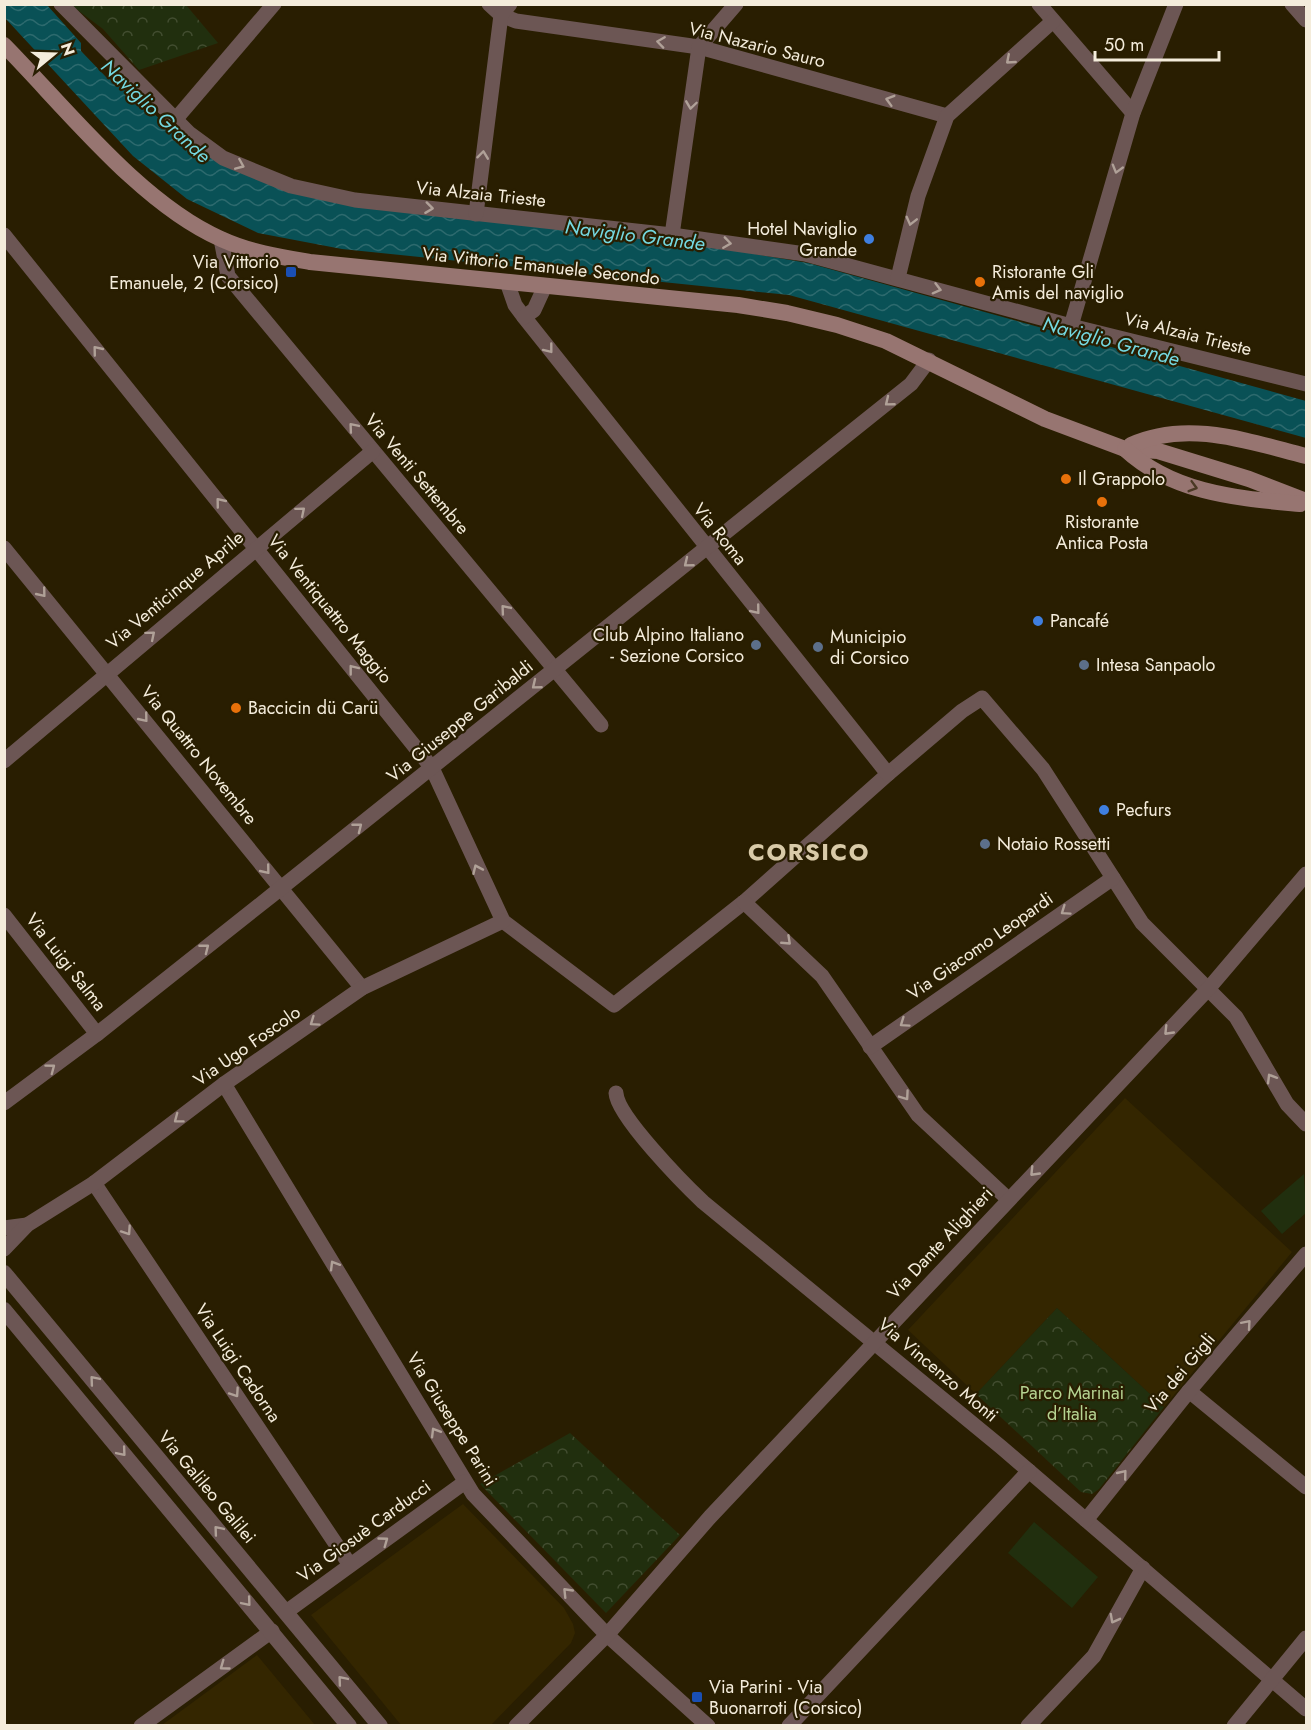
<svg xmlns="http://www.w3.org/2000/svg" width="1311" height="1730" font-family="Jost,sans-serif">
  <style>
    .built { fill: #342600 }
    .forest { fill: url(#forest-crowns) }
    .garden { fill: #212f0e }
    .water { fill: url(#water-waves) }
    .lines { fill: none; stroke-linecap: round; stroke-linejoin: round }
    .minor { stroke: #6c5654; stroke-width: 15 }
    .tertiary { stroke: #6c5654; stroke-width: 16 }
    .secondary { stroke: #977571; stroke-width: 16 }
    .oneway { stroke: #b0a198 }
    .oneway2 { stroke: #4a3823 }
    .shop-dot { fill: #3f7fe0; stroke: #291e01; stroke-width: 2 }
    .transit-dot { fill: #1a4fb4; stroke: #291e01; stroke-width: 2 }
    .food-dot { fill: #e8710a; stroke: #291e01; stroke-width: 2 }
    .service-dot { fill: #5c6f8a; stroke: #291e01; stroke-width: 2 }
    .labels { text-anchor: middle; stroke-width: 4.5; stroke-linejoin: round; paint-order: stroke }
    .street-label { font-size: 18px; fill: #f4ecdb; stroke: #291e01 }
    .poi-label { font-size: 18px; fill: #f4ecdb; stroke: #291e01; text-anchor: start }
    .park-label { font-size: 18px; fill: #b5d391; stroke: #291e01 }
    .water-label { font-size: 20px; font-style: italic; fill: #74d8e0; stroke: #291e01 }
    .district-label { font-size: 24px; font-weight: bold; letter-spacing: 1.5px; fill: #d8caa8; stroke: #291e01 }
  </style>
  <defs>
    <pattern id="forest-crowns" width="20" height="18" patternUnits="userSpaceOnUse" patternTransform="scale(1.5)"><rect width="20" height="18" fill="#212f0e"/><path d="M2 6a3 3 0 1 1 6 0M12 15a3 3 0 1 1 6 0" fill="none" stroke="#424d30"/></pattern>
    <pattern id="water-waves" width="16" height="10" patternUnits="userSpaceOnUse" patternTransform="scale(1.5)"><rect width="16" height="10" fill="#095156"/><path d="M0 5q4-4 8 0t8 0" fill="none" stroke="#2d6a6e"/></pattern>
  </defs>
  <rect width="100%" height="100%" fill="#291e01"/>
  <!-- built -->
  <g class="built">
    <polygon points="1125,1098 1292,1252 1164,1407 1057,1308 976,1394 908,1330"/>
    <polygon points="463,1504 564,1608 573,1624 575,1633 571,1643 491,1725 401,1725 311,1615"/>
    <polygon points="257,1655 315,1725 162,1725"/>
  </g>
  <!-- forest -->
  <g class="forest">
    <polygon points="71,5 186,5 218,43 139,70 103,29"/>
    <polygon points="1057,1308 1164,1407 1099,1489 1092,1494 1081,1492 976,1394"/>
    <polygon points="570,1433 680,1535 606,1613 480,1484"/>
  </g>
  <!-- garden -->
  <g class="garden">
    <polygon points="1304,1174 1306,1213 1282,1234 1261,1211"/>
    <polygon points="1034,1522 1098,1577 1072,1608 1008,1553"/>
  </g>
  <!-- water -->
  <polygon class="water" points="5,5 47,5 81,43 81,51 106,77 128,89 167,126 200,152 285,190 726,249 808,263 1306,401 1306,438 789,295 342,249 258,233 187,199 133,156 5,18"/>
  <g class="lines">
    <!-- minor -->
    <g class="minor">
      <polyline points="61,4 189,133 223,158 291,186 355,200 672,235 805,254 1071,326 1306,384"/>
      <polyline points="489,4 501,15 516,21 699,47 947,116"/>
      <polyline points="1039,4 1133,113"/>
      <polyline points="1292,4 1306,20"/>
      <polyline points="175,120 274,4"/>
      <polyline points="476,214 501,15 510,4"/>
      <polyline points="4,235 432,768 503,921 614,1005 744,902 888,774 962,711 982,698 1043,769 1142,923 1236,1017 1287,1104 1306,1124"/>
      <polyline points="672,235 699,47 736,4"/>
      <polyline points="221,239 228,276 601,725"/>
      <polyline points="898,278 918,196 947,116 1053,21"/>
      <polyline points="507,282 515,305 524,317 888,774"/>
      <polyline points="524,317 534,310 545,286"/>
      <polyline points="1071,326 1133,113 1176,4"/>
      <polyline points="4,548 362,988"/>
      <polyline points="4,761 373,451"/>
      <polyline points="744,902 822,976 918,1115 1008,1199"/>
      <polyline points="4,915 97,1034"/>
      <polyline points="870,1047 1113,878"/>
      <polyline points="224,1084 473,1494 607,1635 708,1726"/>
      <path d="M616 1093C617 1116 684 1184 703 1202L1001 1447 1306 1709"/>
      <polyline points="4,1103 97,1034 271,896 911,384 929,360"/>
      <polyline points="94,1183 350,1565"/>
      <polyline points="4,1228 27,1225"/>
      <polyline points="4,1249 27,1225 94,1183 224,1084 362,988 503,921"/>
      <polyline points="1189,1391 1306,1487"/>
      <polyline points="1086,1520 1189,1391 1306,1254"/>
      <polyline points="286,1612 465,1482"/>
      <polyline points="141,1726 272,1631"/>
      <polyline points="516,1726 607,1635 710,1517 1209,988 1306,874"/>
      <polyline points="789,1726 1029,1471"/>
      <polyline points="1028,1726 1094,1656 1143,1568"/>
      <polyline points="1234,1726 1306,1638"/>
    </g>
    <!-- tertiary -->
    <g class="tertiary">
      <polyline points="4,1273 380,1726"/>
      <polyline points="4,1310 349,1726"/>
    </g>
    <!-- secondary -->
    <g class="secondary">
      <path d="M4 45C66 108 141 204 221 239 249 252 280 257 310 262L738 305 787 313 837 325 886 341 1045 419 1125 449 1158 451 1249 479 1306 501"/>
      <path d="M1131 445C1188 419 1250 442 1306 456"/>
      <path d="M1125 449C1174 494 1237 498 1300 504"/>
    </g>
  </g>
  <!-- one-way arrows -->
  <defs><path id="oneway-chevron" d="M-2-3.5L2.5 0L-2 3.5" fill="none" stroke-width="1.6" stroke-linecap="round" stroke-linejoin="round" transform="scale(1.5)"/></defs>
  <g class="oneway">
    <use href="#oneway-chevron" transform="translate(661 42) rotate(-172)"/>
    <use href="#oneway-chevron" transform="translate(1010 60) rotate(139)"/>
    <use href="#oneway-chevron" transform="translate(890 100) rotate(-164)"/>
    <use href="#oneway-chevron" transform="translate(691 105) rotate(98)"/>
    <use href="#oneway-chevron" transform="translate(483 155) rotate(-83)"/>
    <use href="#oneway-chevron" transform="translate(240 165) rotate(23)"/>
    <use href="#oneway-chevron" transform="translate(1117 169) rotate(106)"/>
    <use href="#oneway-chevron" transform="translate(429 208) rotate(7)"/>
    <use href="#oneway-chevron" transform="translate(911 221) rotate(104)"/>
    <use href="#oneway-chevron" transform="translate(727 243) rotate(8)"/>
    <use href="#oneway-chevron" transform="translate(937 289) rotate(15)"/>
    <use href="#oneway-chevron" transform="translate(549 349) rotate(52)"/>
    <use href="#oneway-chevron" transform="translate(97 350) rotate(-129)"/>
    <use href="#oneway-chevron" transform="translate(889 402) rotate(141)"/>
    <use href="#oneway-chevron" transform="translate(353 427) rotate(-130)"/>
    <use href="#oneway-chevron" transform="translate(220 502) rotate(-129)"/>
    <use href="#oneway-chevron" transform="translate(301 511) rotate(-40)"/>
    <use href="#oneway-chevron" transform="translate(688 563) rotate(141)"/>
    <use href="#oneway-chevron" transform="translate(42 593) rotate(51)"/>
    <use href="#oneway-chevron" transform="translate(505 609) rotate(-130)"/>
    <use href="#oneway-chevron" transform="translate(756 610) rotate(51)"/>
    <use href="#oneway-chevron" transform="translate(151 635) rotate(-40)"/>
    <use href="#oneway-chevron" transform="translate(353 669) rotate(-128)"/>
    <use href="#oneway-chevron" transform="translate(536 685) rotate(141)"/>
    <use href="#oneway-chevron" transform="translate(144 718) rotate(51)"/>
    <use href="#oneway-chevron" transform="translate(358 827) rotate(-38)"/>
    <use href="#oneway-chevron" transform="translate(477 869) rotate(-114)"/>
    <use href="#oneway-chevron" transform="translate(266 870) rotate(51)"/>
    <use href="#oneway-chevron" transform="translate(1065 911) rotate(145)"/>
    <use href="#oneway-chevron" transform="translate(787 941) rotate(43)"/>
    <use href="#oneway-chevron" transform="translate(205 948) rotate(-38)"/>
    <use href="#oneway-chevron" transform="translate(314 1022) rotate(145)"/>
    <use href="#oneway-chevron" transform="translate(904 1023) rotate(145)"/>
    <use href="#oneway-chevron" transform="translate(1168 1031) rotate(134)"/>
    <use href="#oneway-chevron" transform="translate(51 1068) rotate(-37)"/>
    <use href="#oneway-chevron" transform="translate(1271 1078) rotate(-121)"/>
    <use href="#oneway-chevron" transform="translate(905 1096) rotate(55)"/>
    <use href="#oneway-chevron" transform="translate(178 1119) rotate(143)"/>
    <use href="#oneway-chevron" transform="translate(1034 1172) rotate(134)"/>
    <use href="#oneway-chevron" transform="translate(127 1231) rotate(56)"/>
    <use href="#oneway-chevron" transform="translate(334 1265) rotate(-121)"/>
    <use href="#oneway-chevron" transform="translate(1247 1324) rotate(-49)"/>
    <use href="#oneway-chevron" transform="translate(94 1380) rotate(-130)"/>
    <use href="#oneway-chevron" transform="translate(235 1393) rotate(56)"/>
    <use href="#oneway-chevron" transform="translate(435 1432) rotate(-121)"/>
    <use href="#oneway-chevron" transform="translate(122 1452) rotate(50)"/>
    <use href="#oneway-chevron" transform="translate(1123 1474) rotate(-51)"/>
    <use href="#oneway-chevron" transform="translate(218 1530) rotate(-130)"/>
    <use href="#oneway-chevron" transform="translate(384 1541) rotate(-36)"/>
    <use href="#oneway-chevron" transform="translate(567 1592) rotate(-134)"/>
    <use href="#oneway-chevron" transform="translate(247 1602) rotate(50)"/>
    <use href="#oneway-chevron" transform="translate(1114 1619) rotate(118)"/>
    <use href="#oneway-chevron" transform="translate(224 1666) rotate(144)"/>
    <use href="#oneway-chevron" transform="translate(342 1680) rotate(-130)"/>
  </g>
  <use class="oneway2" href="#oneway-chevron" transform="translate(1193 487) rotate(16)"/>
  <!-- markers -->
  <g class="shop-dot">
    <circle cx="869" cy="239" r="6"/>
    <circle cx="1038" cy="621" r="6"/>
    <circle cx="1104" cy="810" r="6"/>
  </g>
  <g class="transit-dot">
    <rect x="285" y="266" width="12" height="12" rx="3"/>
    <rect x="691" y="1691" width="12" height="12" rx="3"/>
  </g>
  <g class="food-dot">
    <circle cx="980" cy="282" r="6"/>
    <circle cx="1066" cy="479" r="6"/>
    <circle cx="1102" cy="502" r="6"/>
    <circle cx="236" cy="708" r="6"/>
  </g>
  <g class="service-dot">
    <circle cx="756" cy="645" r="6"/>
    <circle cx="818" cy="647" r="6"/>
    <circle cx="1084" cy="665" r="6"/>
    <circle cx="985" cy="844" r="6"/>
  </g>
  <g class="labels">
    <!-- street labels -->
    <g class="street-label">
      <text transform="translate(757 45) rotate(14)" y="6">Via Nazario Sauro</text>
      <text transform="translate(481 194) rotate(6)" y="6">Via Alzaia Trieste</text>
      <text transform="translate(541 266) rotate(6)" y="6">Via Vittorio Emanuele Secondo</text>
      <text transform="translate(1188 334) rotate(14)" y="6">Via Alzaia Trieste</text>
      <text transform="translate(417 474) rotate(50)" y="6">Via Venti Settembre</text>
      <text transform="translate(720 534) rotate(51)" y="6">Via Roma</text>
      <text transform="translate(175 590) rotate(-40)" y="6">Via Venticinque Aprile</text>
      <text transform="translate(330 609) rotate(51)" y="6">Via Ventiquattro Maggio</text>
      <text transform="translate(460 721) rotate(-39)" y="6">Via Giuseppe Garibaldi</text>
      <text transform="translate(199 755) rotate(51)" y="6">Via Quattro Novembre</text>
      <text transform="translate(980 946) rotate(-35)" y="6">Via Giacomo Leopardi</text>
      <text transform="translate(66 962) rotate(52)" y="6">Via Luigi Salma</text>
      <text transform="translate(247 1046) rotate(-35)" y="6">Via Ugo Foscolo</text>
      <text transform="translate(940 1243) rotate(-47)" y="6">Via Dante Alighieri</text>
      <text transform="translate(238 1363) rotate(56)" y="6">Via Luigi Cadorna</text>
      <text transform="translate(938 1370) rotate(40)" y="6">Via Vincenzo Monti</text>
      <text transform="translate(1180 1373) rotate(-50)" y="6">Via dei Gigli</text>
      <text transform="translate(452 1419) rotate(58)" y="6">Via Giuseppe Parini</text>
      <text transform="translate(207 1487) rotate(50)" y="6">Via Galileo Galilei</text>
      <text transform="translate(364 1531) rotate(-36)" y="6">Via Giosuè Carducci</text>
    </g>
    <!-- poi labels -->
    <g class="poi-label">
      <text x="857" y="235" text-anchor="end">Hotel Naviglio<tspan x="857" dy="21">Grande</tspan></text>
      <text x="279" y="268" text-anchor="end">Via Vittorio<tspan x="279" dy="21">Emanuele, 2 (Corsico)</tspan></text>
      <text x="992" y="278">Ristorante Gli<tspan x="992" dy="21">Amis del naviglio</tspan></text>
      <text x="1078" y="485">Il Grappolo</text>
      <text x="1102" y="528" text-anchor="middle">Ristorante<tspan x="1102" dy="21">Antica Posta</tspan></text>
      <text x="1050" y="627">Pancafé</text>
      <text x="744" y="641" text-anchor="end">Club Alpino Italiano<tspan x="744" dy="21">- Sezione Corsico</tspan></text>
      <text x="830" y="643">Municipio<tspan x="830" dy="21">di Corsico</tspan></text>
      <text x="1096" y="671">Intesa Sanpaolo</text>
      <text x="248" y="714">Baccicin dü Carü</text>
      <text x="1116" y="816">Pecfurs</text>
      <text x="997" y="850">Notaio Rossetti</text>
      <text x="709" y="1693">Via Parini - Via<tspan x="709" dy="21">Buonarroti (Corsico)</tspan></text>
    </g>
    <!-- park labels -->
    <g class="park-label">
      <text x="1072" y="1399">Parco Marinai<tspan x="1072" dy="21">d’Italia</tspan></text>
    </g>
    <!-- water labels -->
    <g class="water-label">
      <text transform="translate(156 111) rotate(43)" y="7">Naviglio Grande</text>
      <text transform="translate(635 235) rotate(7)" y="7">Naviglio Grande</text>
      <text transform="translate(1111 341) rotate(15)" y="7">Naviglio Grande</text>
    </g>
    <!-- district labels -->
    <g class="district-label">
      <text x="809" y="860">CORSICO</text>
    </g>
  </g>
  <!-- border -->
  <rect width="1311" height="1730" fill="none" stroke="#f4ecdb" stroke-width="12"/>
  <!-- north arrow -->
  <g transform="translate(54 54) rotate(71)" stroke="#291e01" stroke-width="4.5" paint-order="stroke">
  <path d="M0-4.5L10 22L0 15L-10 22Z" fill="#f4ecdb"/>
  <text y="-9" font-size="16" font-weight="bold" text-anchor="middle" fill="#f4ecdb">N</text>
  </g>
  <!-- scale -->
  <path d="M1095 51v9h124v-9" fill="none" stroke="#f4ecdb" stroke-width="3"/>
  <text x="1104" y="51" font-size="18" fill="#f4ecdb" stroke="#291e01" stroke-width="4.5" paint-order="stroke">50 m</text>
</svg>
